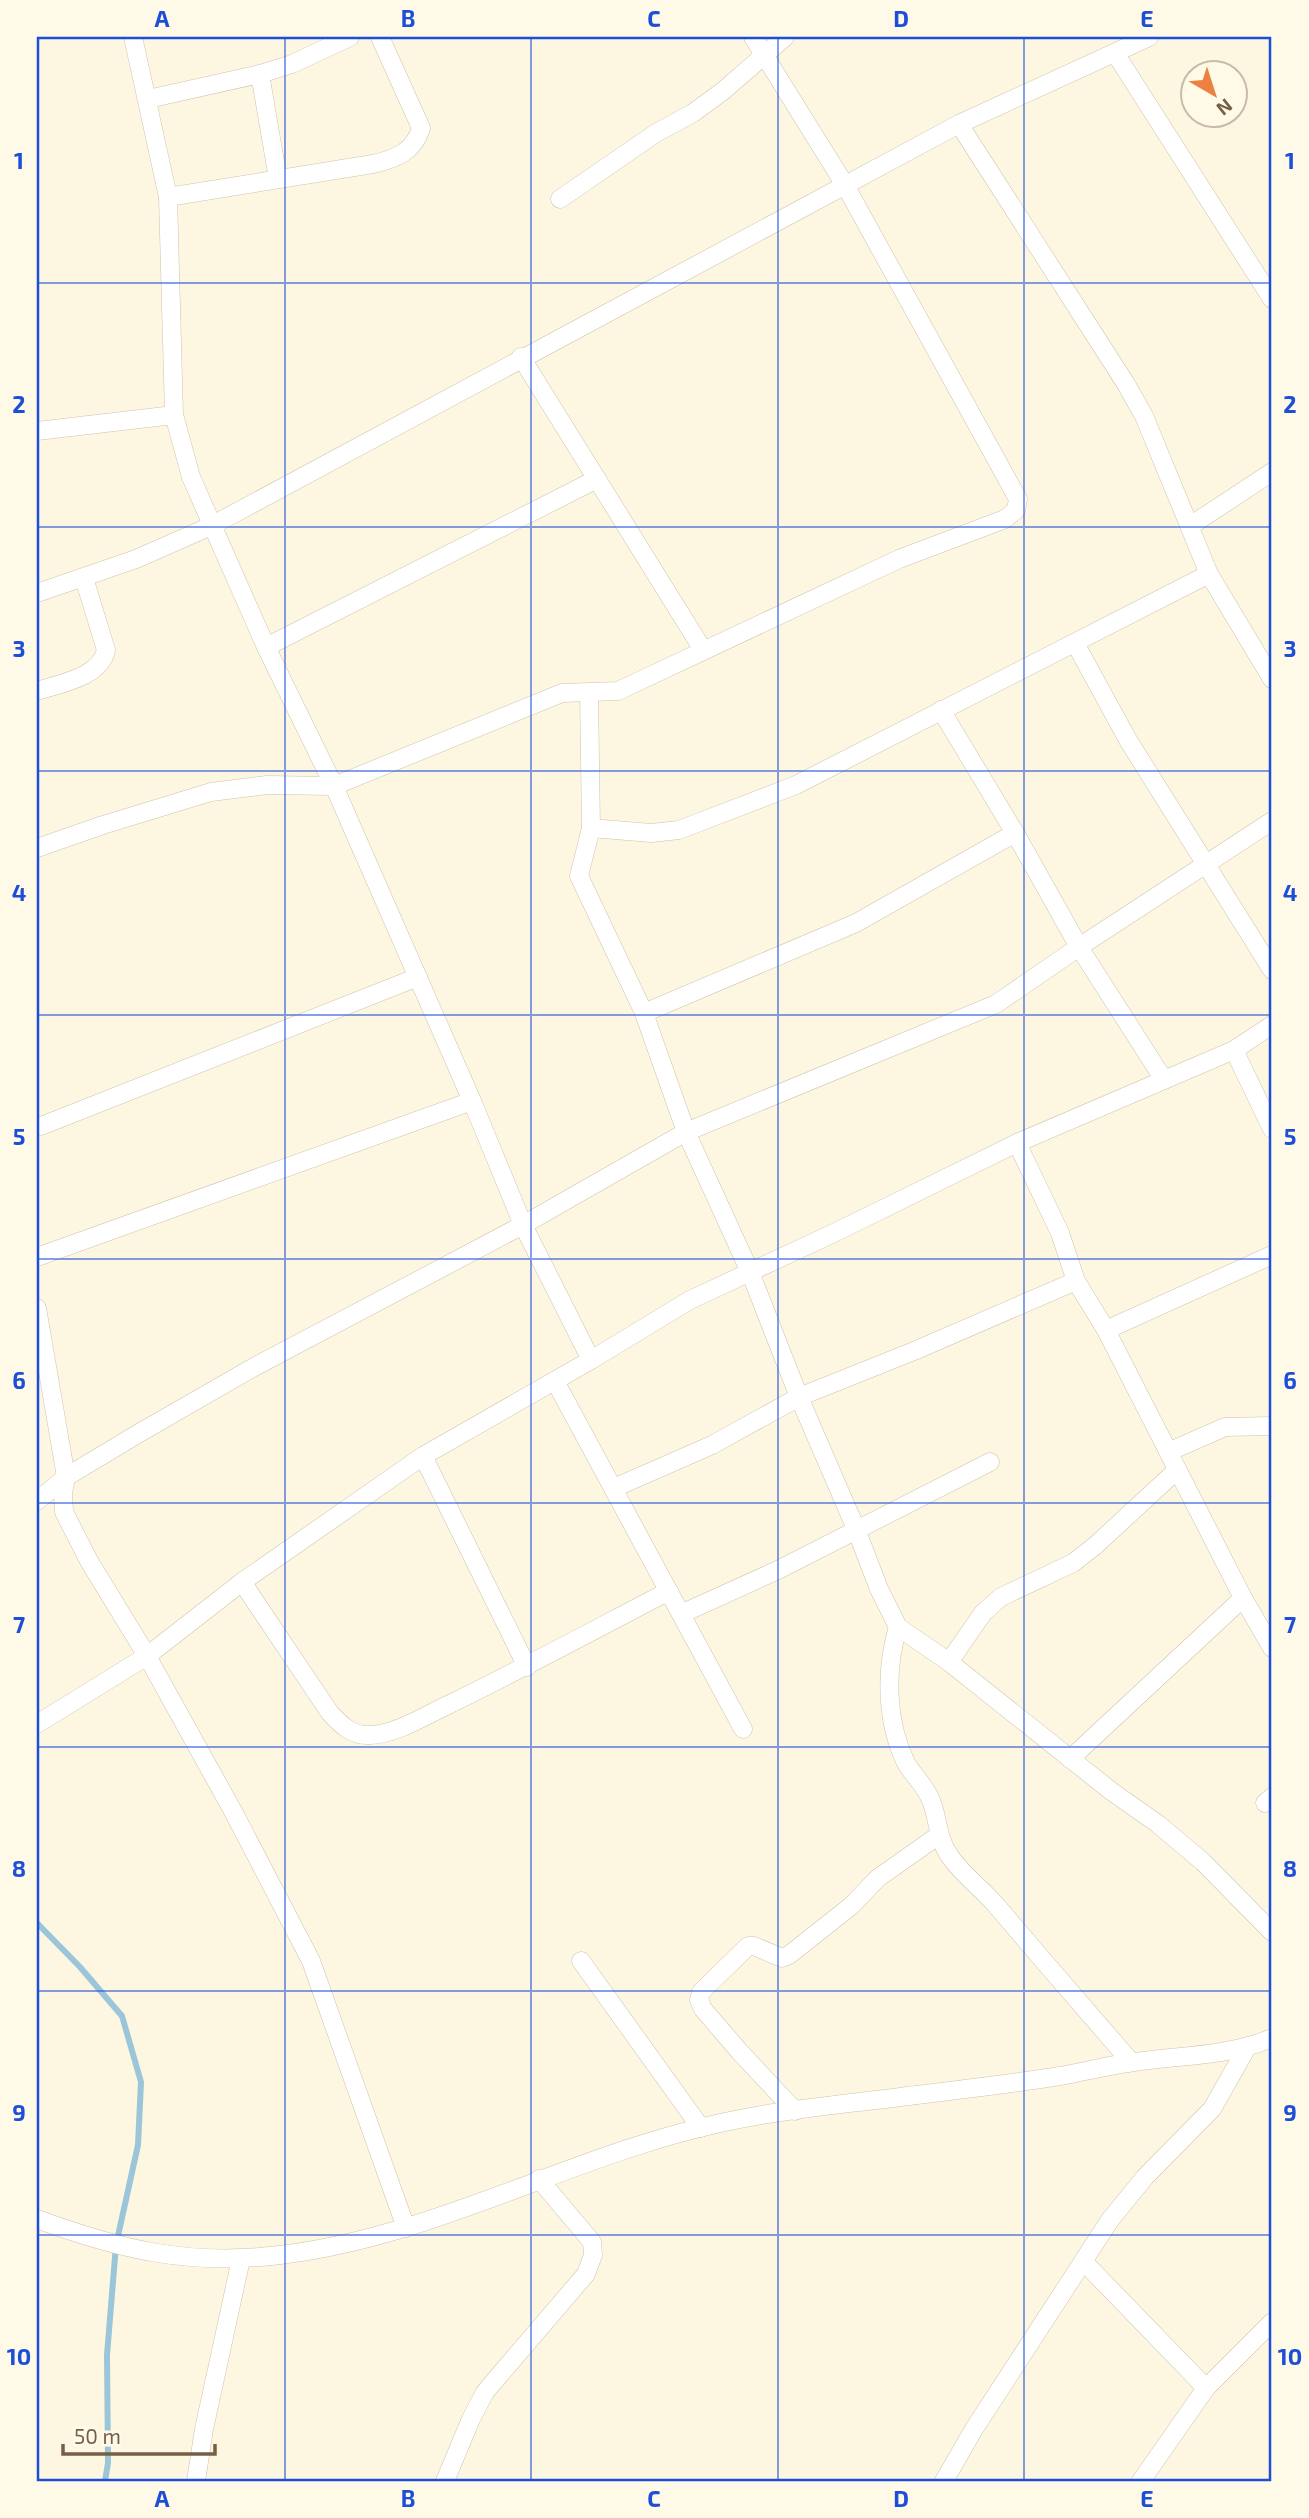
<svg xmlns="http://www.w3.org/2000/svg" width="1309" height="2518" font-family="'Exo 2',sans-serif">
  <style>
    .lines { fill: none; stroke-linecap: round; stroke-linejoin: round }
    .stream { stroke: #9bc6d9; stroke-width: 6 }
    .minor-casing { stroke: #d0c2ab; stroke-width: 19 }
    .minor { stroke: #fff; stroke-width: 18 }
    .grid { fill: none; stroke: #1d4ed8; stroke-width: 2; stroke-opacity: 0.55 }
    .neatline { fill: none; stroke: #1d4ed8; stroke-width: 2.5 }
    .grid-label { font-size: 23px; text-anchor: middle; font-weight: bold; fill: #1d4ed8 }
  </style>
  <rect width="100%" height="100%" fill="#fdf7e1"/>
  <g class="lines">
    <!-- stream -->
    <polyline class="stream" points="37,1923 80,1967 122,2016 141,2082 138,2145 116,2245 107,2355 108,2463 105,2481"/>
    <defs>
      <g id="minor">
        <polyline points="133,37 168,197 174,415 191,477 266,647 334,786 472,1101 523,1225 591,1360"/>
        <polyline points="1115,53 1272,299"/>
        <polyline points="260,74 278,179"/>
        <polyline points="148,99 260,74 292,64 350,37"/>
        <polyline points="959,124 1126,384 1144,416 1209,574 1272,679"/>
        <path d="M168 197 373 164C395 159 414 152 421 128L380 37"/>
        <polyline points="560,199 656,133 693,113 723,91 785,37"/>
        <polyline points="521,357 703,650"/>
        <polyline points="37,431 174,415"/>
        <polyline points="1190,526 1272,472"/>
        <polyline points="37,593 136,559 211,526 959,124 1149,37"/>
        <polyline points="1075,643 1128,740 1272,970"/>
        <polyline points="266,647 597,479"/>
        <path d="M37 691C59 684 101 677 106 650L84 578"/>
        <polyline points="589,693 591,828 651,833 679,830 796,785 1209,574"/>
        <polyline points="941,710 1015,833 1079,947 1164,1080"/>
        <polyline points="591,828 579,876 644,1013"/>
        <polyline points="1015,833 856,923 644,1013 686,1132 750,1272 799,1397 856,1529 879,1589 898,1627 949,1662 1111,1791 1158,1824 1203,1862 1272,1932"/>
        <polyline points="37,848 103,825 211,792 267,785 334,786 562,693 618,691 899,559 1005,519 1016,510 1018,499 845,185 753,37"/>
        <polyline points="1234,1050 1272,1129"/>
        <polyline points="41,1126 418,977"/>
        <polyline points="1017,1143 1060,1233 1076,1281 1106,1330 1243,1598 1272,1648"/>
        <polyline points="37,1257 472,1101"/>
        <polyline points="37,1308 66,1477 63,1493 64,1512 89,1561 147,1656 234,1813 311,1961 406,2228"/>
        <polyline points="1106,1330 1272,1255"/>
        <polyline points="555,1381 743,1729"/>
        <polyline points="1168,1452 1225,1427 1272,1426"/>
        <polyline points="423,1456 527,1667"/>
        <polyline points="614,1488 712,1445 799,1397 914,1351 1076,1281"/>
        <polyline points="37,1501 66,1477 141,1432 254,1367 523,1225 686,1132 996,1004 1079,947 1272,821"/>
        <path d="M242 1582 330 1713C341 1725 352 1736 370 1735 397 1734 426 1715 450 1704 524 1668 596 1629 669 1591"/>
        <polyline points="681,1614 780,1569 990,1462"/>
        <path d="M898 1627C885 1670 886 1722 906 1763 914 1777 927 1787 932 1803 939 1822 937 1839 951 1858 963 1875 981 1888 995 1904 1040 1957 1085 2009 1131 2062"/>
        <polyline points="949,1662 983,1613 1001,1597 1073,1563 1096,1545 1177,1470"/>
        <polyline points="37,1724 147,1656 242,1582 423,1456 591,1360 690,1300 838,1231 1017,1143 1234,1050 1272,1025"/>
        <polyline points="1070,1759 1243,1598"/>
        <polyline points="1265,1803 1272,1797"/>
        <polyline points="581,1961 701,2128"/>
        <polyline points="795,2111 739,2051 703,2009 699,2000 701,1992 748,1946 754,1946 782,1958 789,1955 851,1906 878,1878 939,1835"/>
        <path d="M37 2219C121 2250 189 2266 280 2255 435 2237 573 2154 725 2122 785 2109 847 2104 908 2096 958 2090 1009 2084 1060 2076 1083 2072 1105 2066 1128 2063 1177 2055 1227 2057 1272 2038"/>
        <polyline points="1084,2262 1206,2388"/>
        <polyline points="196,2481 204,2429 241,2259"/>
        <polyline points="445,2481 471,2419 485,2392 586,2274 593,2255 592,2242 539,2179"/>
        <polyline points="944,2481 974,2429 1110,2220 1145,2177 1212,2109 1246,2049"/>
        <polyline points="1141,2481 1206,2388 1272,2322"/>
      </g>
    </defs>
    <!-- minor casing -->
    <use href="#minor" class="minor-casing"/>
    <!-- minor -->
    <use href="#minor" class="minor"/>
  </g>
  <!-- grid -->
  <path class="grid" d="M285 37V2481M531 37V2481M778 37V2481M1024 37V2481M37 283H1272M37 527H1272M37 771H1272M37 1015H1272M37 1259H1272M37 1503H1272M37 1747H1272M37 1991H1272M37 2235H1272"/>
  <!-- border -->
  <rect width="1309" height="2518" fill="none" stroke="#fffae8" stroke-width="77"/>
  <!-- north arrow -->
  <g transform="translate(1214 94) rotate(141)"><circle r="33" fill="#fffae8" stroke="#c8bca8" stroke-width="2"/>
  <path d="M0-5L12 26L0 18L-12 26Z" fill="#ec8241"/>
  <text y="-10" font-size="19" font-weight="bold" text-anchor="middle" fill="#755f47">N</text>
  </g>
  <!-- scale -->
  <path d="M63 2444v10h152v-10" fill="none" stroke="#755f47" stroke-width="3.5"/>
  <text x="74" y="2444" font-size="21" fill="#755f47" stroke="#fffae8" stroke-width="5" paint-order="stroke">50 m</text>
  <rect x="38" y="38" width="1232" height="2442" class="neatline"/>
  <g class="grid-label">
    <text x="162" y="27">A</text>
    <text x="408" y="27">B</text>
    <text x="654" y="27">C</text>
    <text x="901" y="27">D</text>
    <text x="1147" y="27">E</text>
    <text x="19" y="169">1</text>
    <text x="1290" y="169">1</text>
    <text x="19" y="413">2</text>
    <text x="1290" y="413">2</text>
    <text x="19" y="657">3</text>
    <text x="1290" y="657">3</text>
    <text x="19" y="901">4</text>
    <text x="1290" y="901">4</text>
    <text x="19" y="1145">5</text>
    <text x="1290" y="1145">5</text>
    <text x="19" y="1389">6</text>
    <text x="1290" y="1389">6</text>
    <text x="19" y="1633">7</text>
    <text x="1290" y="1633">7</text>
    <text x="19" y="1877">8</text>
    <text x="1290" y="1877">8</text>
    <text x="19" y="2121">9</text>
    <text x="1290" y="2121">9</text>
    <text x="19" y="2365">10</text>
    <text x="1290" y="2365">10</text>
    <text x="162" y="2507">A</text>
    <text x="408" y="2507">B</text>
    <text x="654" y="2507">C</text>
    <text x="901" y="2507">D</text>
    <text x="1147" y="2507">E</text>
  </g>
</svg>
